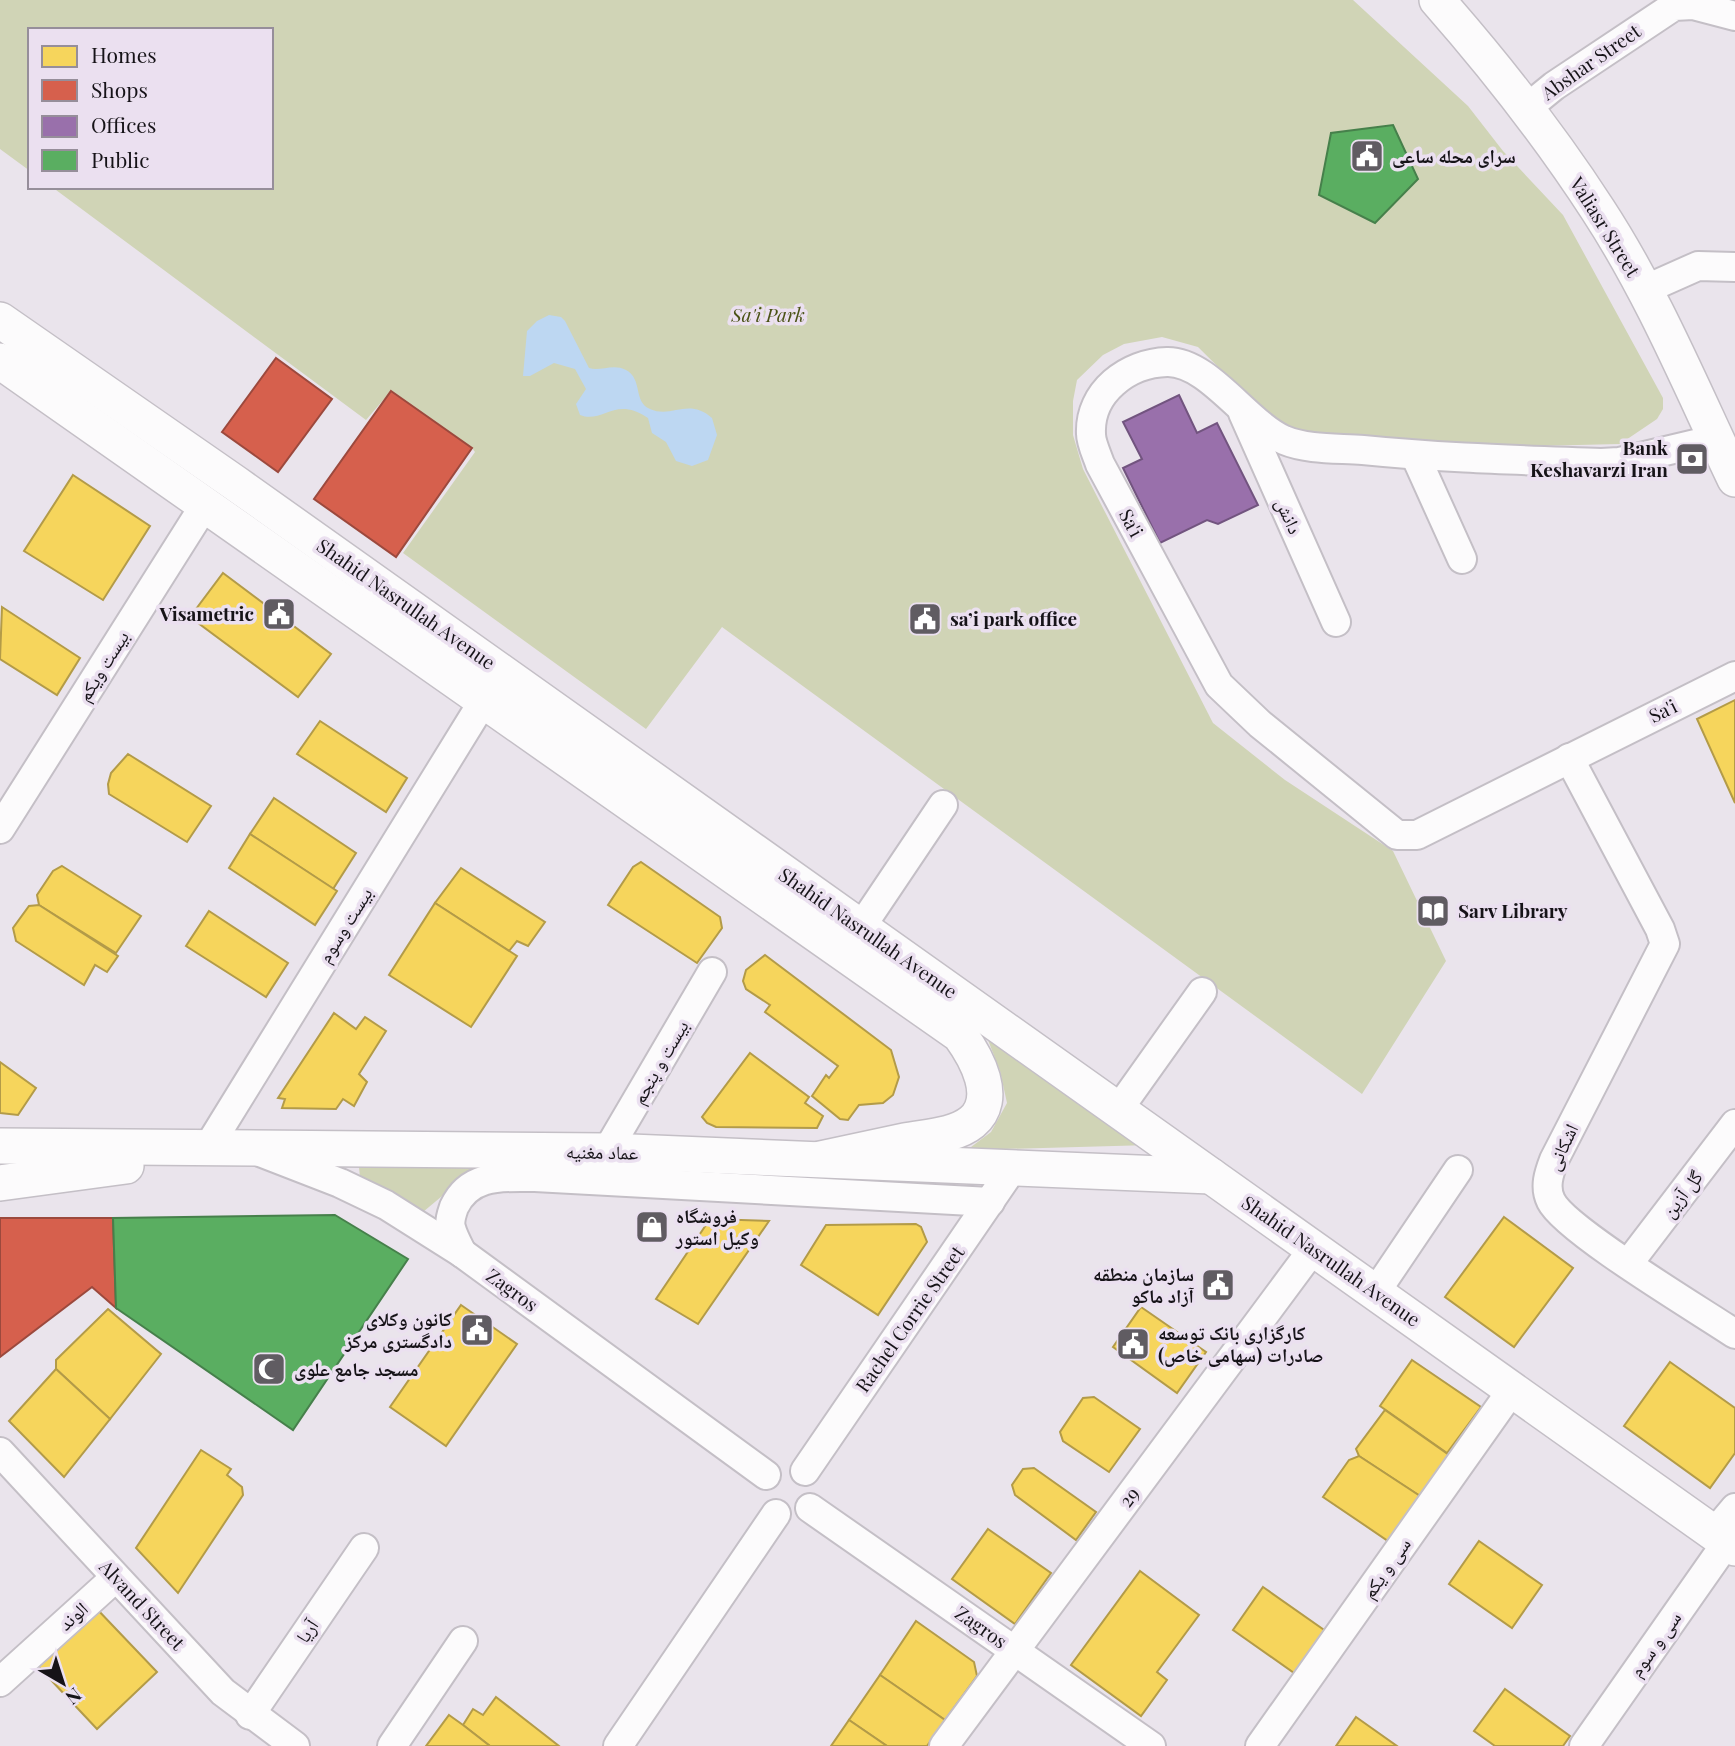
<svg xmlns="http://www.w3.org/2000/svg" width="1735" height="1746" font-family="'Playfair Display','Noto Naskh Arabic',serif">
  <style>
    .green { fill: #d0d4b6 }
    .water { fill: #bdd7f2 }
    .homes { fill: #f6d55c; stroke: #b39b48; stroke-width: 2 }
    .shops { fill: #d6604d; stroke: #9c493d; stroke-width: 2 }
    .offices { fill: #9970ab; stroke: #72547f; stroke-width: 2 }
    .public { fill: #5aae61; stroke: #46804b; stroke-width: 2 }
    .lines { fill: none; stroke-linecap: round; stroke-linejoin: round }
    .minor-casing { stroke: #c4bfc6; stroke-width: 32 }
    .major-casing { stroke: #c4bfc6; stroke-width: 38 }
    .minor { stroke: #fcfbfc; stroke-width: 28 }
    .major { stroke: #fcfbfc; stroke-width: 35 }
    .labels { text-anchor: middle; stroke-width: 7; stroke-linejoin: round; paint-order: stroke }
    .street-label { font-size: 19px; fill: #161318; stroke: #ebe0f0 }
    .poi-label { font-size: 19px; font-weight: bold; fill: #161318; stroke: #ebe0f0; text-anchor: start }
    .park-label { font-size: 19px; font-style: italic; fill: #4a5216; stroke: #ebe0f0 }
  </style>
  <rect width="100%" height="100%" fill="#eae4ec"/>
  <!-- green -->
  <g class="green">
    <polygon points="0,0 1353,0 1468,106 1503,151 1563,215 1663,398 1663,409 1657,419 1620,444 1412,449 1285,433 1198,347 1162,337 1124,344 1103,355 1077,380 1073,401 1073,435 1083,469 1213,723 1285,780 1393,851 1446,961 1362,1094 722,627 646,729 403,553 475,452 472,448 391,391 366,420 52,187 271,187 271,30 30,30 30,171 0,149"/>
    <polygon points="983,1027 1150,1145 967,1150 991,1132 1007,1103 1000,1071"/>
    <polygon points="479,1165 423,1212 360,1178 359,1167"/>
  </g>
  <!-- water -->
  <path class="water" d="M549 315 561 317 565 321 589 368C600 372 613 363 626 370 643 379 633 402 650 409 672 419 688 397 712 418L717 435 708 460 692 466 676 461 666 442 652 433 648 418C615 395 603 424 580 415L576 404 586 389 575 369 554 363 530 376H523L527 331 537 321Z"/>
  <!-- homes -->
  <g class="homes">
    <polygon points="73,475 150,526 103,600 24,551"/>
    <polygon points="223,573 331,654 298,697 190,617"/>
    <polygon points="2,607 80,658 57,695 0,659"/>
    <polygon points="1735,700 1735,803 1697,719"/>
    <polygon points="320,721 407,778 386,812 297,754"/>
    <polygon points="128,754 211,806 187,842 109,794 108,784 111,773"/>
    <polygon points="274,798 356,853 333,889 250,834"/>
    <polygon points="250,834 337,891 315,925 229,868"/>
    <polygon points="641,862 720,917 722,928 697,963 608,905 633,867"/>
    <polygon points="62,866 141,916 116,953 39,905 37,895 53,871"/>
    <polygon points="461,868 545,922 528,946 517,941 509,951 435,903"/>
    <polygon points="435,903 517,956 471,1027 389,975"/>
    <polygon points="39,905 118,956 107,972 95,965 84,985 16,941 13,928 29,906"/>
    <polygon points="209,911 288,963 266,997 186,946"/>
    <polygon points="765,955 891,1050 899,1077 893,1095 883,1103 859,1105 848,1120 840,1119 812,1096 826,1075 829,1078 838,1066 765,1012 770,1005 746,989 743,981 746,970"/>
    <polygon points="334,1013 356,1029 365,1017 386,1031 359,1074 367,1082 354,1106 343,1099 336,1109 282,1108 285,1099 278,1098"/>
    <polygon points="750,1053 809,1097 805,1103 823,1116 817,1128 716,1127 707,1123 702,1117"/>
    <polygon points="0,1062 36,1088 18,1115 0,1113"/>
    <polygon points="1504,1217 1573,1268 1514,1347 1445,1297"/>
    <polygon points="710,1219 769,1221 698,1324 656,1299"/>
    <polygon points="916,1224 921,1227 927,1242 878,1315 801,1265 826,1225"/>
    <polygon points="461,1305 517,1344 446,1446 390,1407"/>
    <polygon points="1141,1307 1206,1352 1177,1393 1113,1347"/>
    <polygon points="108,1309 161,1354 110,1419 56,1369 56,1360"/>
    <polygon points="1412,1360 1481,1407 1447,1453 1380,1406"/>
    <polygon points="1670,1362 1735,1408 1735,1453 1710,1488 1624,1426"/>
    <polygon points="56,1369 110,1419 64,1477 9,1421"/>
    <polygon points="1094,1397 1140,1429 1109,1472 1063,1441 1060,1432 1083,1398"/>
    <polygon points="1385,1410 1449,1455 1420,1496 1359,1456 1356,1449"/>
    <polygon points="201,1450 231,1469 227,1475 242,1487 243,1495 178,1593 136,1548"/>
    <polygon points="1359,1456 1420,1496 1388,1541 1323,1497 1349,1460"/>
    <polygon points="1034,1468 1096,1512 1076,1540 1015,1495 1012,1485 1023,1469"/>
    <polygon points="988,1529 1051,1573 1015,1624 952,1579"/>
    <polygon points="1479,1541 1542,1585 1512,1628 1449,1584"/>
    <polygon points="1140,1571 1199,1615 1157,1672 1167,1680 1141,1716 1071,1665"/>
    <polygon points="1263,1587 1327,1632 1297,1675 1233,1630"/>
    <polygon points="95,1607 157,1672 97,1729 35,1663"/>
    <polygon points="916,1621 974,1662 977,1676 945,1720 880,1675"/>
    <polygon points="880,1675 945,1720 927,1746 887,1746 849,1720"/>
    <polygon points="1505,1689 1570,1736 1563,1746 1495,1746 1474,1731"/>
    <polygon points="496,1697 559,1746 490,1746 463,1725 473,1709 483,1715"/>
    <polygon points="449,1715 463,1725 490,1746 426,1746"/>
    <polygon points="1356,1717 1397,1746 1336,1746"/>
    <polygon points="849,1720 887,1746 831,1746"/>
  </g>
  <!-- shops -->
  <g class="shops">
    <polygon points="276,358 332,399 278,472 222,432"/>
    <polygon points="391,391 472,448 396,557 314,499"/>
    <polygon points="0,1218 113,1218 116,1308 92,1287 0,1357"/>
  </g>
  <!-- offices -->
  <polygon class="offices" points="1179,395 1197,433 1217,423 1258,505 1218,524 1207,520 1160,543 1123,468 1142,459 1123,422"/>
  <!-- public -->
  <g class="public">
    <polygon points="1393,125 1418,179 1375,223 1319,195 1331,133"/>
    <polygon points="335,1215 408,1259 293,1430 116,1308 113,1218"/>
  </g>
  <g class="lines">
    <defs>
      <g id="minor">
        <polyline points="1527,108 1554,86 1674,6 1693,5 1735,16"/>
        <polyline points="1644,290 1698,266 1735,267"/>
        <polyline points="1243,413 1336,622"/>
        <path d="M1716 439 1619 462 1601 463C1522 460 1442 458 1363 450 1338 448 1308 450 1284 440 1246 423 1208 361 1167 362 1128 363 1089 392 1091 434 1091 443 1097 455 1100 464L1219 685 1260 724 1397 835H1417L1735 676"/>
        <polyline points="1415,455 1462,559"/>
        <path d="M1569 758 1660 929 1665 944 1554 1160C1549 1173 1544 1187 1551 1201 1565 1230 1701 1311 1735 1334"/>
        <polyline points="0,829 206,503"/>
        <polyline points="861,927 943,805"/>
        <polyline points="1118,1110 1202,992"/>
        <polyline points="207,1149 484,700"/>
        <polyline points="607,1151 712,972"/>
        <polyline points="260,1152 340,1183 386,1205 462,1253 766,1475"/>
        <path d="M462 1253C458 1245 453 1236 451 1228 449 1221 452 1213 454 1207 470 1173 503 1177 535 1177L990 1202"/>
        <polyline points="1628,1264 1735,1124"/>
        <polyline points="1375,1293 1458,1170"/>
        <polyline points="0,1452 223,1692 295,1746"/>
        <polyline points="805,1471 1014,1166"/>
        <polyline points="810,1508 1151,1746"/>
        <polyline points="1714,1533 1735,1508"/>
        <polyline points="0,1682 115,1578"/>
        <polyline points="250,1715 364,1548"/>
        <polyline points="392,1746 463,1641"/>
        <polyline points="618,1746 776,1514"/>
        <polyline points="944,1746 1313,1249"/>
        <polyline points="1260,1746 1512,1390"/>
        <polyline points="1584,1746 1727,1542"/>
      </g>
      <g id="major">
        <path d="M1437 0C1495 66 1550 136 1598 210 1653 294 1692 389 1735 479"/>
        <polyline points="0,320 235,483 1735,1548"/>
        <path d="M0 361 960 1035C976 1057 1000 1099 972 1122 955 1136 925 1137 905 1141 876 1147 848 1153 820 1159"/>
        <polyline points="0,1146 607,1151 1211,1176"/>
        <polyline points="0,1183 126,1166"/>
      </g>
    </defs>
    <!-- minor casing -->
    <use href="#minor" class="minor-casing"/>
    <!-- major casing -->
    <use href="#major" class="major-casing"/>
    <!-- minor -->
    <use href="#minor" class="minor"/>
    <!-- major -->
    <use href="#major" class="major"/>
  </g>
  <!-- icons -->
  <defs>
    <symbol id="civic-square" viewBox="-11 -11 22 22"><rect x="-9" y="-9" width="18" height="18" rx="4" fill="#605c62" stroke="#ebe0f0"/><path d="M-.6-6.5H3V-4.5H.6V-3L4-1V1h2V6H-6V1h2V-1L-.6-3ZM-1.2 2.5V6h2.4V2.5Z" fill="#fff"/></symbol>
    <symbol id="bank-square" viewBox="-11 -11 22 22"><rect x="-9" y="-9" width="18" height="18" rx="4" fill="#605c62" stroke="#ebe0f0"/><path d="M-6-4H6V4H-6ZM0-2.3a2.3 2.3 0 1 0 0 4.6a2.3 2.3 0 1 0 0-4.6Z" fill="#fff"/></symbol>
    <symbol id="library-square" viewBox="-11 -11 22 22"><rect x="-9" y="-9" width="18" height="18" rx="4" fill="#605c62" stroke="#ebe0f0"/><path d="M-6-4Q-3-5.5-.7-3.5V5Q-3 3-6 4ZM6-4Q3-5.5 .7-3.5V5Q3 3 6 4Z" fill="#fff"/></symbol>
    <symbol id="shop-square" viewBox="-11 -11 22 22"><rect x="-9" y="-9" width="18" height="18" rx="4" fill="#605c62" stroke="#ebe0f0"/><path d="M-5-2.5h2.3a2.7 3.5 0 0 1 5.4 0H5L5.5 6h-11ZM-1.5-2.5h3a1.5 2.3 0 0 0-3 0Z" fill="#fff"/></symbol>
    <symbol id="mosque-square" viewBox="-11 -11 22 22"><rect x="-9" y="-9" width="18" height="18" rx="4" fill="#605c62" stroke="#ebe0f0"/><path d="M3.5-4.9A6 6 0 1 0 3.5 4.9A5 5 0 1 1 3.5-4.9Z" fill="#fff"/></symbol>
  </defs>
  <g fill-rule="evenodd">
    <use href="#civic-square" x="1348" y="137" width="38" height="38"/>
    <use href="#bank-square" x="1673" y="440" width="38" height="38"/>
    <use href="#civic-square" x="260" y="595" width="38" height="38"/>
    <use href="#civic-square" x="906" y="600" width="38" height="38"/>
    <use href="#library-square" x="1414" y="892" width="38" height="38"/>
    <use href="#shop-square" x="633" y="1208" width="38" height="38"/>
    <use href="#civic-square" x="1199" y="1266" width="38" height="38"/>
    <use href="#civic-square" x="458" y="1311" width="38" height="38"/>
    <use href="#civic-square" x="1114" y="1325" width="38" height="38"/>
    <use href="#mosque-square" x="250" y="1350" width="38" height="38"/>
  </g>
  <g class="labels">
    <!-- street labels -->
    <g class="street-label">
      <text transform="translate(1591 62) rotate(-35)" y="7">Abshar Street</text>
      <text transform="translate(1605 227) rotate(58)" y="7">Valiasr Street</text>
      <text transform="translate(1289 516) rotate(66)" y="7">دانش</text>
      <text transform="translate(1131 523) rotate(62)" y="7">Sa'i</text>
      <text transform="translate(406 604) rotate(35)" y="7">Shahid Nasrullah Avenue</text>
      <text transform="translate(103 666) rotate(-58)" y="7">بیست ویکم</text>
      <text transform="translate(1663 711) rotate(-26)" y="7">Sa'i</text>
      <text transform="translate(345 925) rotate(-58)" y="7">بیست وسوم</text>
      <text transform="translate(868 933) rotate(35)" y="7">Shahid Nasrullah Avenue</text>
      <text transform="translate(660 1062) rotate(-60)" y="7">بیست و پنجم</text>
      <text transform="translate(1562 1147) rotate(-65)" y="7">اشکانی</text>
      <text transform="translate(602 1152) rotate(1)" y="7">عماد مغنیه</text>
      <text transform="translate(1682 1194) rotate(-53)" y="7">گل آزین</text>
      <text transform="translate(1331 1261) rotate(35)" y="7">Shahid Nasrullah Avenue</text>
      <text transform="translate(512 1290) rotate(36)" y="7">Zagros</text>
      <text transform="translate(910 1319) rotate(-55)" y="7">Rachel Corrie Street</text>
      <text transform="translate(1129 1497) rotate(-53)" y="7">29</text>
      <text transform="translate(1386 1568) rotate(-55)" y="7">سی و یکم</text>
      <text transform="translate(142 1605) rotate(47)" y="7">Alvand Street</text>
      <text transform="translate(73 1616) rotate(-42)" y="7">الوند</text>
      <text transform="translate(981 1627) rotate(35)" y="7">Zagros</text>
      <text transform="translate(307 1631) rotate(-56)" y="7">آریا</text>
      <text transform="translate(1655 1644) rotate(-55)" y="7">سی و سوم</text>
    </g>
    <!-- poi labels -->
    <g class="poi-label">
      <text x="1392" y="163">سرای محله ساعی</text>
      <text x="1668" y="455" text-anchor="end">Bank<tspan x="1668" dy="22">Keshavarzi Iran</tspan></text>
      <text x="254" y="621" text-anchor="end">Visametric</text>
      <text x="950" y="626">sa’i park office</text>
      <text x="1458" y="918">Sarv Library</text>
      <text x="676" y="1223">فروشگاه<tspan x="676" dy="22">وکیل استور</tspan></text>
      <text x="1194" y="1281" text-anchor="end">سازمان منطقه<tspan x="1194" dy="22">آزاد ماکو</tspan></text>
      <text x="452" y="1326" text-anchor="end">کانون وکلای<tspan x="452" dy="22">دادگستری مرکز</tspan></text>
      <text x="1158" y="1340">کارگزاری بانک توسعه<tspan x="1158" dy="22">صادرات (سهامی خاص)</tspan></text>
      <text x="294" y="1376">مسجد جامع علوی</text>
    </g>
    <!-- park labels -->
    <g class="park-label">
      <text x="768" y="322">Sa'i Park</text>
    </g>
  </g>
  <!-- legend -->
  <rect x="28" y="28" width="245" height="161" fill="#ebe0f0" stroke="#968e9a" stroke-width="2"/>
  <rect x="42" y="46" width="35" height="21" fill="#f6d55c" stroke="#968e9a" stroke-width="2"/>
  <text x="91" y="63" font-size="21" fill="#161318">Homes</text>
  <rect x="42" y="80" width="35" height="21" fill="#d6604d" stroke="#968e9a" stroke-width="2"/>
  <text x="91" y="98" font-size="21" fill="#161318">Shops</text>
  <rect x="42" y="116" width="35" height="21" fill="#9970ab" stroke="#968e9a" stroke-width="2"/>
  <text x="91" y="133" font-size="21" fill="#161318">Offices</text>
  <rect x="42" y="150" width="35" height="21" fill="#5aae61" stroke="#968e9a" stroke-width="2"/>
  <text x="91" y="168" font-size="21" fill="#161318">Public</text>
  <!-- north arrow -->
  <g transform="translate(63 1683) rotate(141)" stroke="#ebe0f0" stroke-width="5" paint-order="stroke">
  <path d="M0-5L12 26L0 18L-12 26Z" fill="#161318"/>
  <text y="-10" font-size="19" font-weight="bold" text-anchor="middle" fill="#161318">N</text>
  </g>
</svg>
